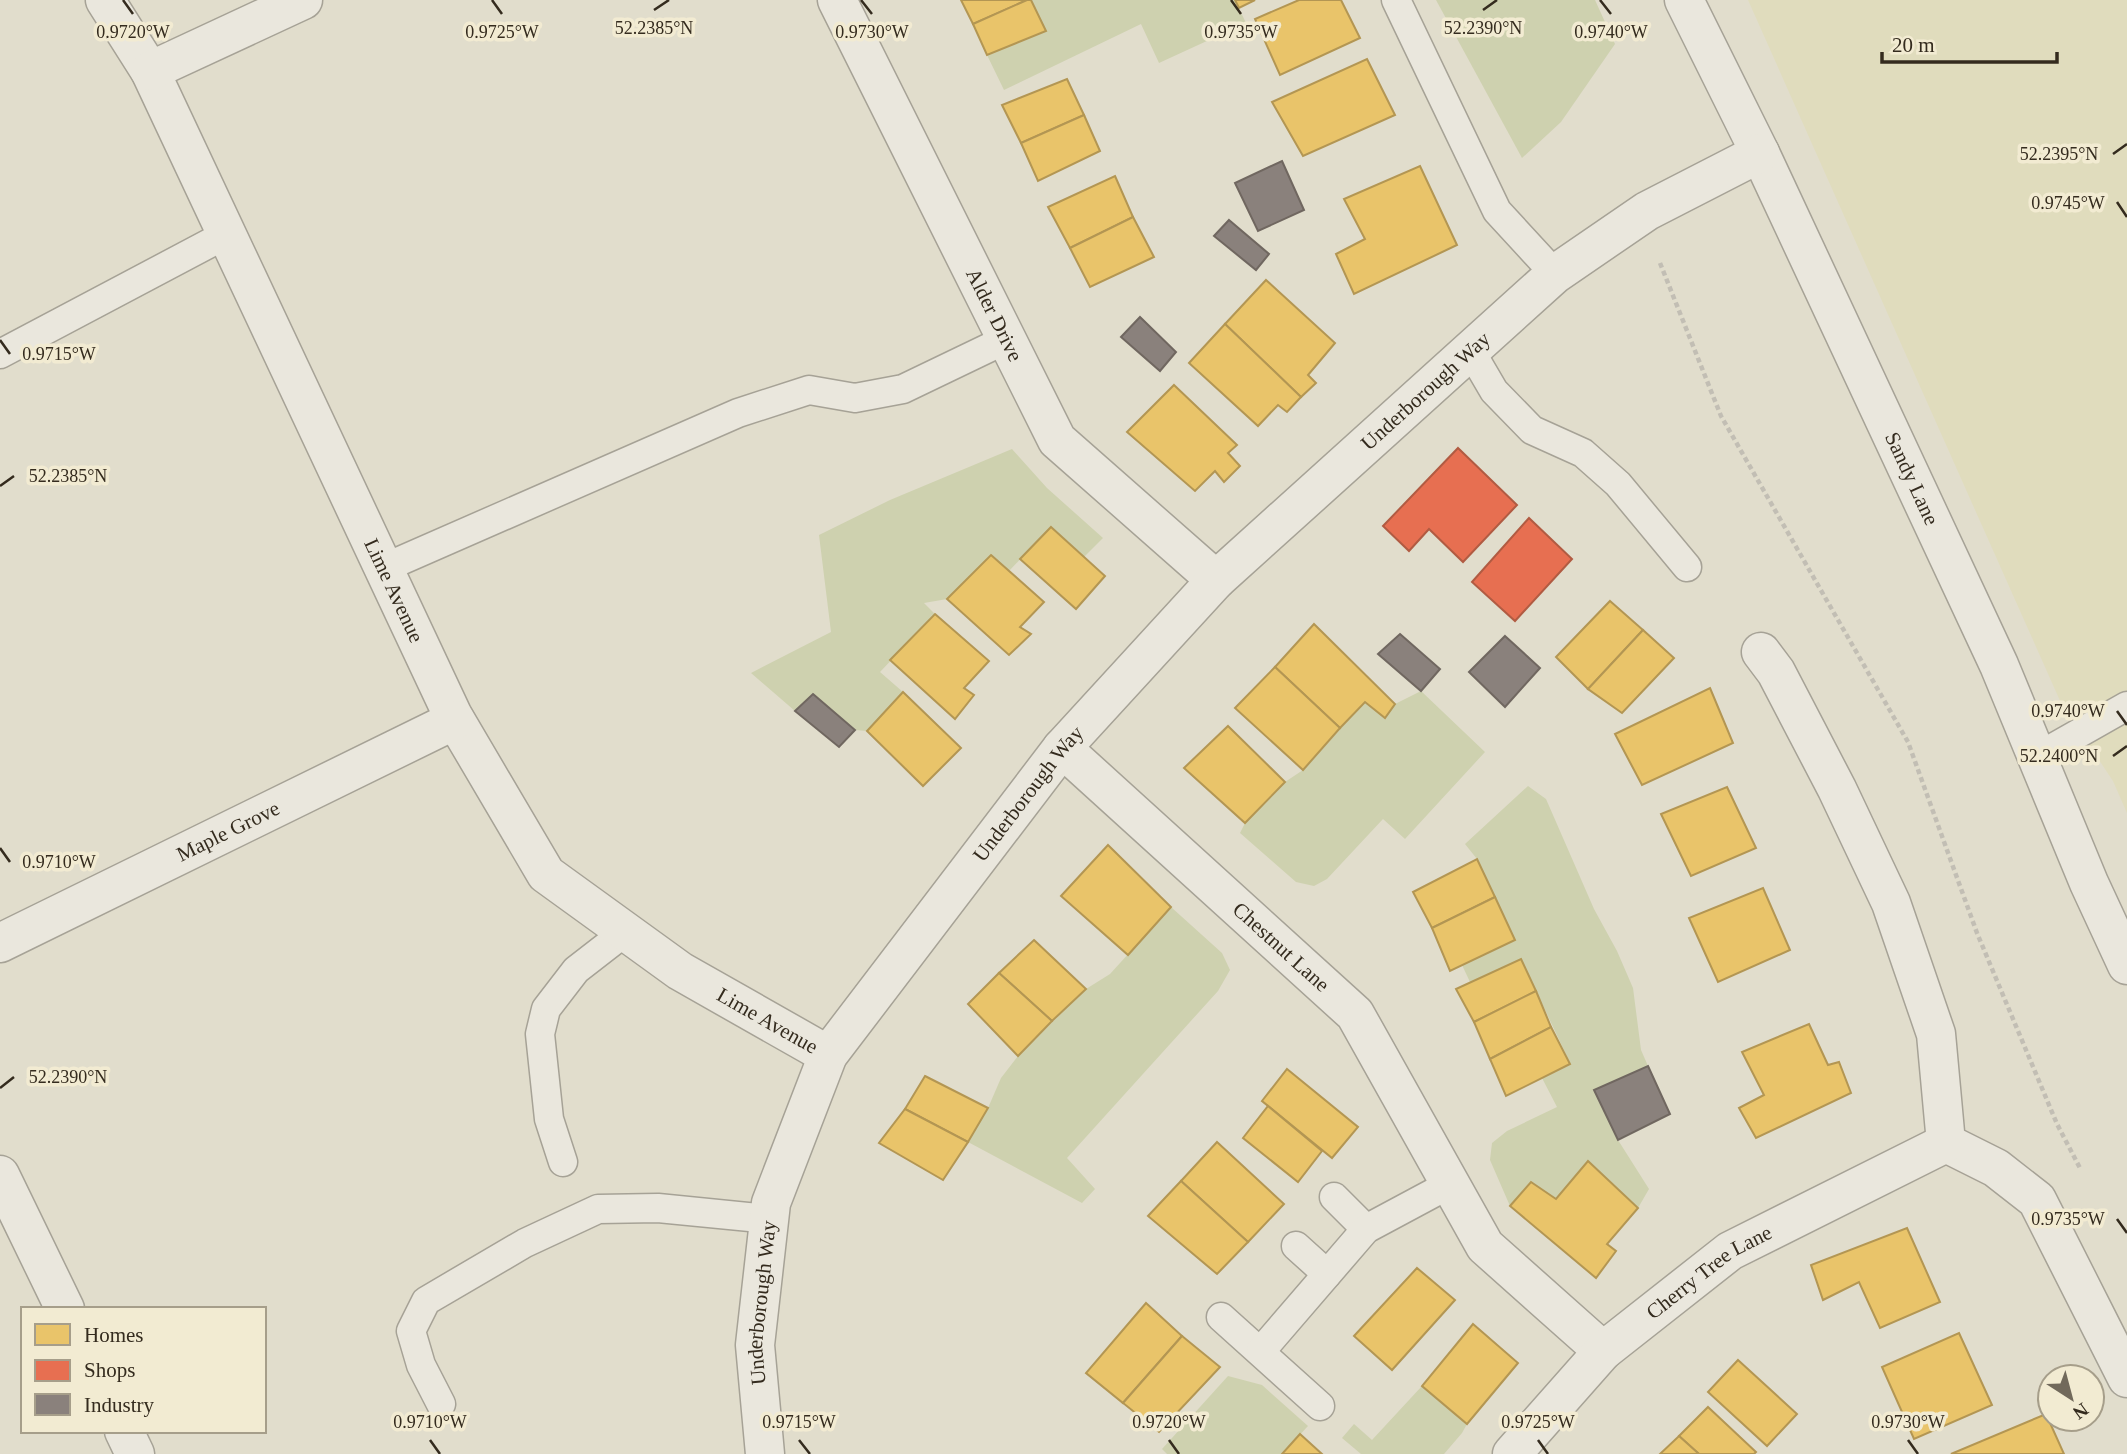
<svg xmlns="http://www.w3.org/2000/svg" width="2127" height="1454" font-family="Georgia,serif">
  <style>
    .farmland { fill: #e0dcbd }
    .green { fill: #ced1af }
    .homes { fill: #e9c46a; stroke: #b39653; stroke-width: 2 }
    .shops { fill: #e76f51; stroke: #b15b42; stroke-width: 2 }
    .industry { fill: #8a817c; stroke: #706760; stroke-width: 2 }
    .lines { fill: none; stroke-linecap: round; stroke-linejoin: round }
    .service-casing { stroke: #a6a296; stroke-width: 31 }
    .minor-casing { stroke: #a6a296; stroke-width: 41 }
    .path { stroke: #c2beb4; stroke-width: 4.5; stroke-dasharray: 5 3.5; stroke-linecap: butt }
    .service { stroke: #eae7dd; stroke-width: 28 }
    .minor { stroke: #eae7dd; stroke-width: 38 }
    .ticks { fill: none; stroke: #342b1e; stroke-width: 2.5 }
    .labels { text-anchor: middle; stroke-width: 7; stroke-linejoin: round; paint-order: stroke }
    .street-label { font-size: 21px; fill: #342b1e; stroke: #f2ebd2 }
    .ticks-label { font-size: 18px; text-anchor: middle; fill: #342b1e; stroke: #f2ebd2; stroke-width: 7; stroke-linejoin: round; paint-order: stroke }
  </style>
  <rect width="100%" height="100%" fill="#e1ddcc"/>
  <!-- farmland -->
  <polygon class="farmland" points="1748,0 2127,0 2127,813 2113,781 2061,703"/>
  <!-- green -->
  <g class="green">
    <polygon points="1031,0 1235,0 1246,23 1159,63 1141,24 1004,90 987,55 1045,31"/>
    <polygon points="1436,0 1595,0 1615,44 1561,122 1522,158"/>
    <polygon points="1012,449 1047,488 1103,538 1084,557 1051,527 1009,571 991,555 947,599 924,603 935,614 880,672 903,692 867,731 855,730 795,711 751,673 831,632 819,535 890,500"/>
    <polygon points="1421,691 1485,752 1405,839 1383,819 1327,879 1314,886 1296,882 1240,833 1245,823 1285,782 1303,770 1365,702 1385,718 1395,704"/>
    <polygon points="1528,786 1546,799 1594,909 1617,951 1633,988 1641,1050 1648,1066 1594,1090 1618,1140 1649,1189 1638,1208 1588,1161 1556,1199 1531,1182 1510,1206 1490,1160 1492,1143 1507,1131 1557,1107 1542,1078 1570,1063 1521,959 1470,982 1462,965 1515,940 1477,859 1465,844"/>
    <polygon points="1171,907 1222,953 1230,970 1218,991 1067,1158 1095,1189 1082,1203 968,1142 988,1108 1001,1078 1018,1056 1086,989 1110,974"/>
    <polygon points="1228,1376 1262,1385 1308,1426 1282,1454 1167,1454 1162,1449"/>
    <polygon points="1422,1386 1467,1424 1462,1433 1444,1454 1361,1454 1342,1438 1354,1424 1372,1440"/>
  </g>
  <!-- homes -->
  <g class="homes">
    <polygon points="961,0 1027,0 973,24"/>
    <polygon points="1027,0 1031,0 1046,31 987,55 973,24"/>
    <polygon points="1235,0 1255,0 1239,8"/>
    <polygon points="1299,0 1341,0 1360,38 1280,75 1255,19"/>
    <polygon points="1367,59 1395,115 1303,156 1272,102"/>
    <polygon points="1067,79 1084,115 1021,143 1002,105"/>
    <polygon points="1084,115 1100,151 1038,181 1021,143"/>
    <polygon points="1420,166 1457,245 1354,294 1336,254 1365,239 1344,199"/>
    <polygon points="1115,176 1133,217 1070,248 1048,207"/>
    <polygon points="1133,217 1154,257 1090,287 1070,248"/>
    <polygon points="1266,280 1335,343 1308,375 1316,383 1301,397 1225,324"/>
    <polygon points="1225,324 1301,397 1287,412 1278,405 1258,426 1189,363"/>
    <polygon points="1174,385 1237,445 1228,453 1240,466 1224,482 1215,471 1195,491 1127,432"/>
    <polygon points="1051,527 1105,576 1076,609 1020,559"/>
    <polygon points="991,555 1044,602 1020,627 1031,634 1009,655 947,599"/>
    <polygon points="1610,601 1643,630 1588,689 1556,657"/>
    <polygon points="935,614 989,661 964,688 974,695 955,719 890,660"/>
    <polygon points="1314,624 1395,704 1385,718 1365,702 1340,728 1275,667"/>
    <polygon points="1643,630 1674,658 1622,713 1588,689"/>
    <polygon points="1275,667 1340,728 1303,770 1235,708"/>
    <polygon points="1710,688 1733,743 1642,785 1615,734"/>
    <polygon points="903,692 961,748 923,786 867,731"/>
    <polygon points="1228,726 1285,782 1245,823 1184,768"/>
    <polygon points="1727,787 1756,848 1691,876 1661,814"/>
    <polygon points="1108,845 1171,907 1128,955 1061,896"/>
    <polygon points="1477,859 1495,897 1432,928 1413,892"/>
    <polygon points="1763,888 1790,950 1718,982 1689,918"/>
    <polygon points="1495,897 1515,940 1450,971 1432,928"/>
    <polygon points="1034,940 1086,989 1052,1021 999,973"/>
    <polygon points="1521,959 1536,991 1474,1022 1456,989"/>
    <polygon points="999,973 1052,1021 1018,1056 968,1004"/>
    <polygon points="1536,991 1551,1027 1490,1059 1474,1022"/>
    <polygon points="1809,1024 1828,1065 1839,1062 1851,1093 1756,1138 1739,1108 1764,1095 1742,1052"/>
    <polygon points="1551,1027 1570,1064 1506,1096 1490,1059"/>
    <polygon points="1287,1069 1358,1127 1332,1158 1262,1101"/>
    <polygon points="925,1076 988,1108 968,1142 905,1109"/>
    <polygon points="1268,1106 1322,1151 1298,1182 1243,1138"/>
    <polygon points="905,1109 968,1142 943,1180 879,1143"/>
    <polygon points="1217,1142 1284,1204 1248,1242 1181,1181"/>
    <polygon points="1588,1161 1638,1208 1607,1244 1616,1251 1596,1278 1510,1206 1531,1182 1556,1199"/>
    <polygon points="1181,1181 1248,1242 1217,1274 1148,1216"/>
    <polygon points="1907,1228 1940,1302 1880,1328 1859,1282 1823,1300 1811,1265"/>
    <polygon points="1417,1268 1455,1300 1392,1370 1354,1336"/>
    <polygon points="1146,1303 1182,1336 1123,1403 1086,1373"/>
    <polygon points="1473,1324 1518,1363 1467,1424 1422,1386"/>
    <polygon points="1959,1333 1992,1405 1914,1439 1882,1367"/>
    <polygon points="1182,1336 1220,1367 1159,1432 1123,1403"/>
    <polygon points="1738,1360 1797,1414 1767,1446 1708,1392"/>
    <polygon points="1708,1407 1756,1452 1754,1454 1699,1454 1679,1436"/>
    <polygon points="2046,1414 2064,1454 1951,1454"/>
    <polygon points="1300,1434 1322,1454 1282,1454"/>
    <polygon points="1679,1436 1699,1454 1660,1454"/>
  </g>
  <!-- shops -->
  <g class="shops">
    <polygon points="1458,448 1517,505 1463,562 1429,529 1409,551 1383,526"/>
    <polygon points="1529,518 1572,559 1515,621 1472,582"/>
  </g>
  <!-- industry -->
  <g class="industry">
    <polygon points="1282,161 1304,210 1258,231 1235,183"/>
    <polygon points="1229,220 1269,254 1256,270 1214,236"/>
    <polygon points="1140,317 1176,352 1160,371 1121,337"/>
    <polygon points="1400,634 1440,669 1421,691 1378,654"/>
    <polygon points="1505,636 1540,668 1505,707 1469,672"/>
    <polygon points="813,694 855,730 839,747 795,711"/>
    <polygon points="1648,1066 1670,1114 1618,1140 1594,1090"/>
  </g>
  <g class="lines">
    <defs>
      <g id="service">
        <polyline points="1396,0 1497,211 1555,274"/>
        <polyline points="1470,350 1494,391 1532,430 1583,453 1618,484 1687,567"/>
        <polyline points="0,354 227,234"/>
        <polyline points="384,568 738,413 809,390 855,398 903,389 1007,339"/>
        <polyline points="2037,757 2127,706"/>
        <polyline points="563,1162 549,1119 540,1034 546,1009 576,970 625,932"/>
        <polyline points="1334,1197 1366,1229"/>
        <polyline points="1296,1246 1327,1274"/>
        <polyline points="1221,1317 1320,1406"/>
        <polyline points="1261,1351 1366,1229 1450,1184"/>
        <polyline points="441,1404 421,1365 411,1331 426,1301 525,1243 598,1209 658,1208 769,1219"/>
      </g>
      <g id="minor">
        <path id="s1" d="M105 0 150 71 453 716 546 874 680 971 828 1055"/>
        <path id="s2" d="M837 0 1057 440 1216 580"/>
        <path id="s3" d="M1684 0 1760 153 1999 665 2089 883 2127 965"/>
        <polyline points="150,71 303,0"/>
        <polyline points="1761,652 1776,672 1837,789 1891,903 1936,1034 1946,1143 1996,1168 2037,1200 2127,1378"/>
        <path id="s4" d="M1062 748 1355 1014 1485 1246 1603 1351"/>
        <path id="s5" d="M0 943 455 720"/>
        <polyline points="0,1175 65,1309"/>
        <polyline points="124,1431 135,1454"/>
        <path id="s6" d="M765 1454 755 1345 771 1203 828 1055 1062 748 1216 580 1555 274 1647 211 1760 153"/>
        <path id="s7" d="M1512 1454 1603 1351 1730 1251 1946 1143"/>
      </g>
    </defs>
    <!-- service casing -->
    <use href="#service" class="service-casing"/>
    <!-- minor casing -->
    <use href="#minor" class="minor-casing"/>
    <!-- path -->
    <polyline class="path" points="1660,263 1721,416 1908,742 1977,933 2057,1124 2081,1170"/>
    <!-- service -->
    <use href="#service" class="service"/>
    <!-- minor -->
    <use href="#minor" class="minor"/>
  </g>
  <!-- ticks -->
  <path class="ticks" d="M123 0 133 14M492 0 502 14M861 0 872 14M1231 0 1241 14M1600 0 1611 14M654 10 669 0M1483 10 1497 0M2113 154 2127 144M2117 202 2127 217M0 340 10 354M0 486 14 476M2117 711 2127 725M2113 756 2127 746M0 848 10 862M0 1088 14 1077M2117 1219 2127 1233M430 1440 440 1454M799 1440 810 1454M1169 1440 1179 1454M1538 1440 1548 1454M1908 1440 1918 1454"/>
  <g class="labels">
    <!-- street labels -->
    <g class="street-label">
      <text dy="7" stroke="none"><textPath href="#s2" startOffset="352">Alder Drive</textPath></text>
      <text dy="7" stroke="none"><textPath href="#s6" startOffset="1307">Underborough Way</textPath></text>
      <text dy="7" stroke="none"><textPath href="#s3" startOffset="530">Sandy Lane</textPath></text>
      <text dy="7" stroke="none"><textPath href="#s1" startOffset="658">Lime Avenue</textPath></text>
      <text dy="7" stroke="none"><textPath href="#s6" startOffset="740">Underborough Way</textPath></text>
      <text dy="7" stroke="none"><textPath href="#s5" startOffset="254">Maple Grove</textPath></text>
      <text dy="7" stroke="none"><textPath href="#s4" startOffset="296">Chestnut Lane</textPath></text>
      <text dy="7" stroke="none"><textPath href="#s1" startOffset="1246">Lime Avenue</textPath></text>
      <text dy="7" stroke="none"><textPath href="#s7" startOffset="270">Cherry Tree Lane</textPath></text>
      <text dy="7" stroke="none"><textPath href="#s6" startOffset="152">Underborough Way</textPath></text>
    </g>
  </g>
  <g class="ticks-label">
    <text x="654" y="34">52.2385°N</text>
    <text x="1483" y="34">52.2390°N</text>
    <text x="133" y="38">0.9720°W</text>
    <text x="502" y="38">0.9725°W</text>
    <text x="872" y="38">0.9730°W</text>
    <text x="1241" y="38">0.9735°W</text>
    <text x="1611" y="38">0.9740°W</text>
    <text x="2059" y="160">52.2395°N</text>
    <text x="2068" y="209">0.9745°W</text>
    <text x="59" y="360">0.9715°W</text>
    <text x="68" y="482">52.2385°N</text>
    <text x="2068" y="717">0.9740°W</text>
    <text x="2059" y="762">52.2400°N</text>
    <text x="59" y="868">0.9710°W</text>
    <text x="68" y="1083">52.2390°N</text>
    <text x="2068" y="1225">0.9735°W</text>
    <text x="430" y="1428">0.9710°W</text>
    <text x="799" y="1428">0.9715°W</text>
    <text x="1169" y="1428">0.9720°W</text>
    <text x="1538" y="1428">0.9725°W</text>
    <text x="1908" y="1428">0.9730°W</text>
  </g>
  <!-- legend -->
  <rect x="21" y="1307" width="245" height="126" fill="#f2ebd2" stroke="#a69e8a" stroke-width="2"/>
  <rect x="35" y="1324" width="35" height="21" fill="#e9c46a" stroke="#a69e8a" stroke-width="2"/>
  <text x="84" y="1342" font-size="21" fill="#342b1e">Homes</text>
  <rect x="35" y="1360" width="35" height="21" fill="#e76f51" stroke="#a69e8a" stroke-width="2"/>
  <text x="84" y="1377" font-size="21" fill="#342b1e">Shops</text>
  <rect x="35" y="1394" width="35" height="21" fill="#8a817c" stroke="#a69e8a" stroke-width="2"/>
  <text x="84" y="1412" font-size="21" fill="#342b1e">Industry</text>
  <!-- north arrow -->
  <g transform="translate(2071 1398) rotate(144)"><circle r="33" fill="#f2ebd2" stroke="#a69e8a" stroke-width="2"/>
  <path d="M0-5L12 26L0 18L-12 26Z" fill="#71695b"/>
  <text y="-10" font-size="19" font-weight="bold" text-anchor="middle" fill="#342b1e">N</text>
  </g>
  <!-- scale -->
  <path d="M1882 52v10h175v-10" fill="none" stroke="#342b1e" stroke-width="3.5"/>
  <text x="1892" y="52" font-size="21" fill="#342b1e" stroke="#f2ebd2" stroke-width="5" paint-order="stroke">20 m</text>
</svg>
